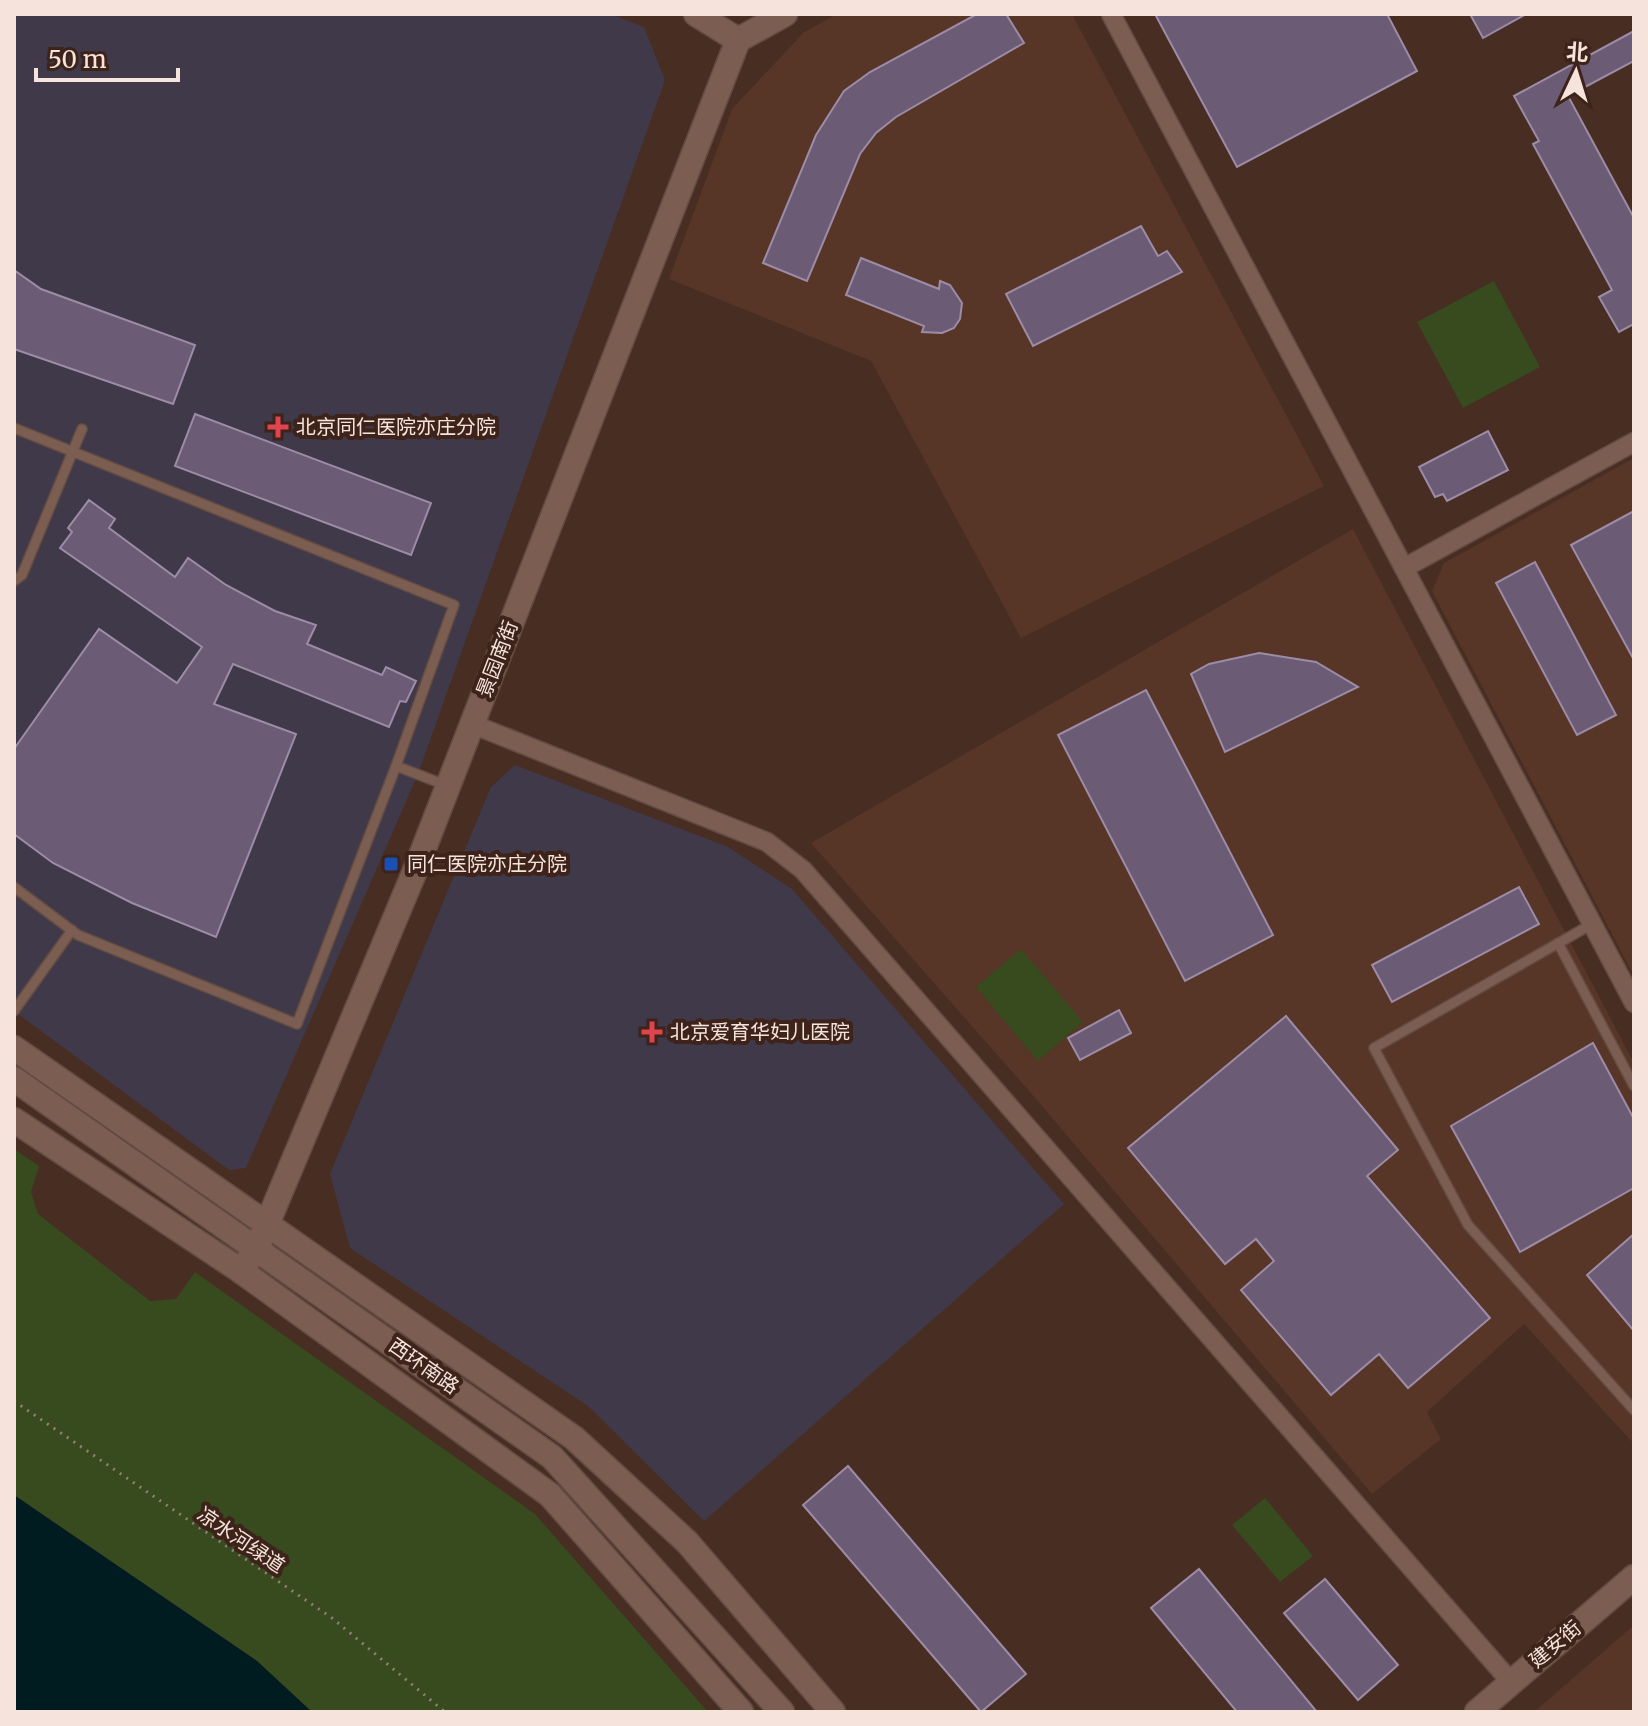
<svg xmlns="http://www.w3.org/2000/svg" width="1648" height="1726" font-family="Merriweather,'Noto Sans SC',serif">
  <style>
    .built { fill: #573527 }
    .medical { fill: #40394a }
    .green { fill: #374b1e }
    .water { fill: #001c21 }
    .building { fill: #6b5b74; stroke: #9d8ca7; stroke-width: 2 }
    .lines { fill: none; stroke-linecap: round; stroke-linejoin: round }
    .lane-casing { stroke: #624b41; stroke-width: 12 }
    .street-casing { stroke: #624b41; stroke-width: 21 }
    .secondary-casing { stroke: #624b41; stroke-width: 27 }
    .path { stroke: #957e76; stroke-width: 3; stroke-dasharray: 2 6; stroke-linecap: butt }
    .lane { stroke: #7b5d51; stroke-width: 9 }
    .street { stroke: #7b5d51; stroke-width: 18 }
    .secondary { stroke: #7b5d51; stroke-width: 24 }
    .health-dot { fill: #e0444e; stroke: #3d2319; stroke-width: 3 }
    .transit-dot { fill: #1a4fb4; stroke: #3d2319; stroke-width: 3 }
    .labels { text-anchor: middle; stroke-width: 8; stroke-linejoin: round; paint-order: stroke }
    .poi-label { font-size: 20px; fill: #f5e3dc; stroke: #3d2319; text-anchor: start }
    .street-label { font-size: 20px; fill: #f5e3dc; stroke: #3d2319 }
  </style>
  <rect width="100%" height="100%" fill="#482d23"/>
  <!-- built -->
  <g class="built">
    <polygon points="837,14 1072,14 1324,486 1021,638 871,361 669,279 732,109 804,32"/>
    <polygon points="1634,458 1634,976 1432,591 1444,563"/>
    <polygon points="1353,529 1634,1063 1634,1444 1524,1324 1427,1412 1441,1439 1372,1494 1036,1099 811,843"/>
    <polygon points="1634,1625 1634,1712 1534,1712"/>
  </g>
  <!-- medical -->
  <g class="medical">
    <polygon points="14,14 610,14 644,27 665,80 418,774 246,1168 229,1170 14,1011"/>
    <polygon points="515,765 728,847 792,889 1064,1204 704,1521 588,1406 350,1248 330,1174 491,787"/>
  </g>
  <!-- green -->
  <g class="green">
    <polygon points="1494,281 1540,367 1463,408 1417,322"/>
    <polygon points="1021,949 1083,1022 1038,1061 976,987"/>
    <polygon points="14,1149 39,1166 31,1192 38,1214 150,1301 176,1299 195,1272 535,1514 708,1712 312,1712 257,1661 14,1495"/>
    <polygon points="1265,1498 1313,1556 1280,1582 1232,1525"/>
  </g>
  <!-- water -->
  <polygon class="water" points="14,1495 257,1661 312,1712 14,1712"/>
  <!-- building -->
  <g class="building">
    <polygon points="977,14 1006,14 1024,43 896,117 876,133 860,154 807,281 763,263 816,135 844,91 870,72"/>
    <polygon points="1155,14 1387,14 1417,71 1237,167"/>
    <polygon points="1470,14 1526,14 1483,38"/>
    <polygon points="1634,31 1634,61 1568,96 1634,218 1634,324 1619,332 1599,297 1612,290 1533,144 1539,141 1514,96"/>
    <polygon points="1141,226 1158,256 1167,251 1182,272 1033,346 1006,294"/>
    <polygon points="861,258 939,289 940,281 950,285 962,303 960,319 954,328 942,333 922,332 924,326 846,295"/>
    <polygon points="14,270 41,289 195,345 173,404 14,349"/>
    <polygon points="195,414 431,503 411,555 175,466"/>
    <polygon points="1488,431 1508,470 1447,501 1443,494 1435,497 1419,467"/>
    <polygon points="89,500 115,519 109,528 175,577 188,558 226,585 275,611 316,625 307,644 382,675 386,667 416,681 406,702 400,701 389,727 233,664 214,704 296,734 216,937 132,903 53,863 14,834 14,749 99,629 177,683 202,647 60,548 72,532 68,528"/>
    <polygon points="1634,511 1634,660 1571,545"/>
    <polygon points="1535,562 1616,715 1577,735 1496,583"/>
    <polygon points="1259,653 1316,662 1358,687 1225,752 1191,674 1209,664"/>
    <polygon points="1146,690 1273,935 1185,981 1058,735"/>
    <polygon points="1519,887 1539,924 1392,1002 1372,965"/>
    <polygon points="1119,1010 1131,1033 1080,1060 1068,1038"/>
    <polygon points="1286,1016 1398,1150 1367,1176 1490,1318 1408,1388 1379,1354 1331,1395 1241,1290 1274,1261 1256,1239 1225,1264 1128,1148"/>
    <polygon points="1593,1043 1634,1119 1634,1188 1520,1252 1451,1126"/>
    <polygon points="1634,1234 1634,1331 1587,1275"/>
    <polygon points="848,1466 1026,1674 981,1712 803,1505"/>
    <polygon points="1199,1569 1317,1712 1237,1712 1151,1608"/>
    <polygon points="1325,1579 1398,1665 1358,1700 1284,1613"/>
  </g>
  <g class="lines">
    <defs>
      <g id="lane">
        <polyline points="14,428 454,605 396,766 448,786"/>
        <polyline points="14,581 22,575 82,429"/>
        <polyline points="14,887 78,935 297,1024 396,766"/>
        <polyline points="1592,924 1374,1048 1468,1225 1634,1410"/>
        <polyline points="1558,943 1634,1086"/>
        <polyline points="14,1011 72,930"/>
      </g>
      <g id="street">
        <polyline points="1111,14 1634,1003"/>
        <polyline points="1404,568 1634,442"/>
        <polyline points="472,724 767,842 803,870 1511,1682"/>
      </g>
      <g id="secondary">
        <polyline points="696,14 738,40"/>
        <polyline points="738,40 785,14"/>
        <polyline points="14,1048 574,1438 687,1542 833,1712"/>
        <polyline points="14,1079 552,1457 782,1712"/>
        <polyline points="14,1120 241,1271 550,1495 741,1712"/>
        <polyline points="241,1271 257,1248 417,866 738,40"/>
        <polyline points="1477,1712 1634,1577"/>
      </g>
    </defs>
    <!-- lane casing -->
    <use href="#lane" class="lane-casing"/>
    <!-- street casing -->
    <use href="#street" class="street-casing"/>
    <!-- secondary casing -->
    <use href="#secondary" class="secondary-casing"/>
    <!-- path -->
    <polyline class="path" points="14,1401 332,1618 445,1712"/>
    <!-- lane -->
    <use href="#lane" class="lane"/>
    <!-- street -->
    <use href="#street" class="street"/>
    <!-- secondary -->
    <use href="#secondary" class="secondary"/>
  </g>
  <!-- markers -->
  <g class="health-dot">
    <path d="M274 415h8v8h8v8h-8v8h-8v-8h-8v-8h8z"/>
    <path d="M648 1020h8v8h8v8h-8v8h-8v-8h-8v-8h8z"/>
  </g>
  <rect class="transit-dot" x="383" y="856" width="16" height="16" rx="4"/>
  <g class="labels">
    <!-- poi labels -->
    <g class="poi-label">
      <text x="296" y="434">北京同仁医院亦庄分院</text>
      <text x="407" y="871">同仁医院亦庄分院</text>
      <text x="670" y="1039">北京爱育华妇儿医院</text>
    </g>
    <!-- street labels -->
    <g class="street-label">
      <text transform="translate(497 659) rotate(-69)" y="7">景园南街</text>
      <text transform="translate(424 1366) rotate(35)" y="7">西环南路</text>
      <text transform="translate(241 1540) rotate(34)" y="7">凉水河绿道</text>
      <text transform="translate(1555 1644) rotate(-40)" y="7">建安街</text>
    </g>
  </g>
  <!-- border -->
  <rect width="1648" height="1726" fill="none" stroke="#f5e3dc" stroke-width="32"/>
  <!-- north arrow -->
  <g transform="translate(1576 72) rotate(4)" stroke="#3d2319" stroke-width="6" paint-order="stroke">
  <path d="M0-6L14 30L0 20L-14 30Z" fill="#f5e3dc"/>
  <text y="-12" font-size="22" font-weight="bold" text-anchor="middle" fill="#f5e3dc">北</text>
  </g>
  <!-- scale -->
  <path d="M36 68v12h142v-12" fill="none" stroke="#f5e3dc" stroke-width="4"/>
  <text x="48" y="68" font-size="24" fill="#f5e3dc" stroke="#3d2319" stroke-width="6" paint-order="stroke">50 m</text>
</svg>
